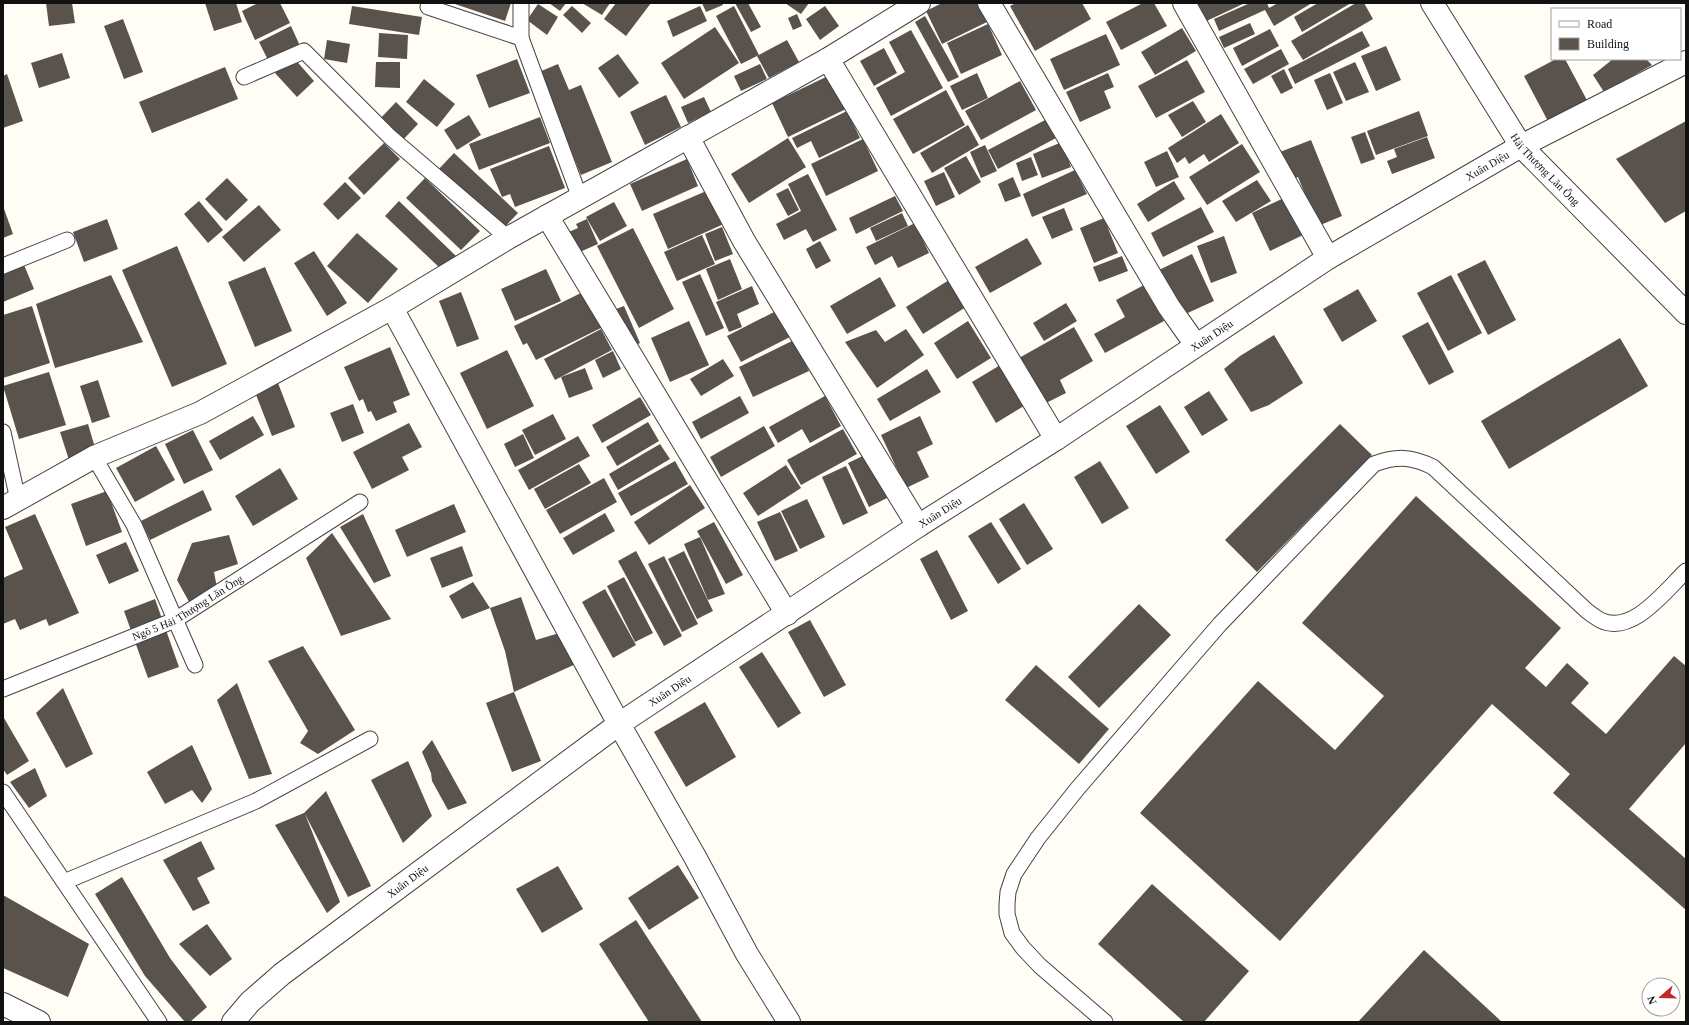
<svg xmlns="http://www.w3.org/2000/svg" width="1689" height="1025" font-family="Georgia,serif">
  <style>
    .building { fill: #5a524d }
    .lines { fill: none; stroke-linecap: round; stroke-linejoin: round }
    .service-casing { stroke: #444; stroke-width: 17 }
    .minor-casing { stroke: #444; stroke-width: 24 }
    .tertiary-casing { stroke: #444; stroke-width: 24 }
    .service { stroke: #fff; stroke-width: 15 }
    .minor { stroke: #fff; stroke-width: 22 }
    .tertiary { stroke: #fff; stroke-width: 22 }
    .labels { text-anchor: middle; stroke-width: 4; stroke-linejoin: round; paint-order: stroke }
    .street-label { font-size: 11px; fill: #111; stroke: #fff }
  </style>
  <rect width="100%" height="100%" fill="#fffdf5"/>
  <!-- building -->
  <g class="building">
    <polygon points="46,3 72,3 75,23 49,26"/>
    <polygon points="205,3 236,3 242,22 214,31"/>
    <polygon points="258,3 280,3 290,23 255,40 242,11"/>
    <polygon points="452,3 511,3 505,21"/>
    <polygon points="549,3 566,3 560,11"/>
    <polygon points="582,3 610,3 602,15"/>
    <polygon points="616,3 651,3 626,36 604,19"/>
    <polygon points="702,3 722,3 723,5 706,12"/>
    <polygon points="735,3 748,3 761,27 751,32"/>
    <polygon points="785,3 809,3 801,14"/>
    <polygon points="942,3 977,3 987,22 942,44 926,11"/>
    <polygon points="1016,3 1082,3 1091,19 1035,51 1010,6"/>
    <polygon points="1143,3 1154,3 1167,26 1121,50 1106,22"/>
    <polygon points="1188,3 1245,3 1198,25"/>
    <polygon points="1250,3 1267,3 1269,8 1278,3 1312,3 1274,26 1265,10 1219,31 1214,19"/>
    <polygon points="1318,3 1351,3 1302,32 1294,17"/>
    <polygon points="1356,3 1364,3 1373,19 1303,60 1291,41"/>
    <polygon points="538,4 558,17 547,35 527,20"/>
    <polygon points="352,6 422,17 419,35 349,24"/>
    <polygon points="572,6 591,23 582,33 563,15"/>
    <polygon points="700,6 707,21 673,37 667,21"/>
    <polygon points="734,6 759,55 741,64 716,16"/>
    <polygon points="825,6 839,26 820,40 806,19"/>
    <polygon points="797,14 802,26 793,30 788,18"/>
    <polygon points="925,16 959,77 948,82 915,22"/>
    <polygon points="123,19 143,72 124,79 104,26"/>
    <polygon points="1250,23 1255,34 1224,48 1219,37"/>
    <polygon points="988,24 1002,55 961,74 947,43"/>
    <polygon points="291,26 300,46 269,62 259,42"/>
    <polygon points="715,27 739,63 684,99 661,63"/>
    <polygon points="1182,28 1196,51 1155,75 1141,52"/>
    <polygon points="1270,29 1279,46 1242,66 1233,48"/>
    <polygon points="911,30 943,88 891,116 876,88 905,72 889,42"/>
    <polygon points="1362,31 1370,46 1295,84 1288,69"/>
    <polygon points="379,33 408,35 407,59 378,57"/>
    <polygon points="1106,34 1120,65 1064,90 1050,59"/>
    <polygon points="327,40 350,44 347,63 324,59"/>
    <polygon points="787,40 799,62 769,78 757,56"/>
    <polygon points="1386,46 1401,80 1376,91 1361,56"/>
    <polygon points="884,48 897,73 874,86 860,61"/>
    <polygon points="1281,49 1289,64 1253,84 1244,69"/>
    <polygon points="62,53 70,78 39,88 31,63"/>
    <polygon points="618,54 639,83 619,98 598,68"/>
    <polygon points="293,57 314,81 297,97 275,73"/>
    <polygon points="517,59 530,93 489,108 476,75"/>
    <polygon points="1556,59 1565,59 1589,104 1550,125 1524,76"/>
    <polygon points="1613,59 1646,59 1652,65 1604,92 1593,75"/>
    <polygon points="1187,60 1205,92 1156,118 1138,86"/>
    <polygon points="376,62 400,62 400,88 375,87"/>
    <polygon points="1355,62 1369,92 1346,101 1333,72"/>
    <polygon points="558,64 569,90 581,85 612,162 581,175 539,72"/>
    <polygon points="760,64 767,79 741,91 734,76"/>
    <polygon points="225,67 238,99 152,133 139,102"/>
    <polygon points="1284,69 1293,88 1281,94 1271,76"/>
    <polygon points="977,73 988,98 962,110 950,86"/>
    <polygon points="1108,73 1114,87 1104,91 1111,108 1080,122 1066,92"/>
    <polygon points="1330,73 1343,103 1327,110 1314,80"/>
    <polygon points="7,74 23,121 3,128 3,76"/>
    <polygon points="830,75 846,109 788,137 772,103"/>
    <polygon points="424,79 455,104 437,127 406,102"/>
    <polygon points="1020,81 1036,110 981,140 965,111"/>
    <polygon points="946,90 965,125 913,154 893,119"/>
    <polygon points="666,95 681,127 645,145 630,112"/>
    <polygon points="704,97 711,112 688,123 681,107"/>
    <polygon points="1193,101 1206,122 1182,137 1168,115"/>
    <polygon points="396,102 418,124 400,143 378,121"/>
    <polygon points="847,111 860,138 819,158 811,141 797,148 792,138"/>
    <polygon points="1419,111 1428,136 1376,155 1367,131"/>
    <polygon points="1221,114 1239,143 1209,162 1204,154 1189,164 1185,157 1177,163 1168,148"/>
    <polygon points="469,115 481,135 457,150 444,130"/>
    <polygon points="540,117 550,143 479,170 469,144"/>
    <polygon points="1047,119 1056,138 998,169 988,150"/>
    <polygon points="1686,121 1686,211 1665,223 1616,159"/>
    <polygon points="968,125 979,145 932,173 920,153"/>
    <polygon points="1365,132 1375,159 1361,164 1351,137"/>
    <polygon points="1427,137 1435,158 1392,174 1387,161 1397,157 1394,149"/>
    <polygon points="788,138 806,167 749,203 731,174"/>
    <polygon points="863,139 878,171 826,196 811,164"/>
    <polygon points="1311,140 1342,216 1318,226 1298,177 1291,180 1280,152"/>
    <polygon points="1062,142 1071,167 1042,178 1033,154"/>
    <polygon points="384,143 400,159 364,195 348,178"/>
    <polygon points="1242,144 1260,172 1207,205 1189,177"/>
    <polygon points="985,145 997,171 981,178 970,152"/>
    <polygon points="549,146 565,188 515,207 510,194 502,197 490,169"/>
    <polygon points="1167,151 1179,177 1156,187 1144,162"/>
    <polygon points="454,153 518,213 501,231 437,171"/>
    <polygon points="966,156 981,182 959,195 944,168"/>
    <polygon points="1031,157 1038,175 1022,181 1016,163"/>
    <polygon points="687,159 698,186 642,211 630,184"/>
    <polygon points="1075,170 1087,194 1032,217 1023,194"/>
    <polygon points="944,172 955,197 936,206 924,181"/>
    <polygon points="808,174 837,230 813,242 806,229 784,240 776,224 801,211 788,184"/>
    <polygon points="1013,177 1021,196 1005,202 998,184"/>
    <polygon points="227,178 248,200 226,221 205,199"/>
    <polygon points="425,178 480,231 461,250 406,198"/>
    <polygon points="1257,180 1271,201 1236,222 1222,201"/>
    <polygon points="1174,181 1185,199 1148,222 1137,204"/>
    <polygon points="345,182 361,198 338,220 323,204"/>
    <polygon points="788,188 799,210 788,216 776,194"/>
    <polygon points="711,189 726,223 668,249 653,214"/>
    <polygon points="895,196 903,211 856,234 849,218"/>
    <polygon points="1286,197 1303,235 1270,251 1252,213"/>
    <polygon points="199,201 223,230 208,243 184,214"/>
    <polygon points="399,201 456,256 442,270 385,216"/>
    <polygon points="614,202 627,226 600,241 586,217"/>
    <polygon points="259,205 281,230 244,262 222,237"/>
    <polygon points="3,206 13,234 3,238"/>
    <polygon points="1201,207 1214,232 1163,257 1151,233"/>
    <polygon points="1064,208 1073,230 1052,239 1042,217"/>
    <polygon points="902,213 908,226 876,241 870,228"/>
    <polygon points="1104,218 1118,253 1094,263 1080,228"/>
    <polygon points="107,219 118,249 84,262 73,232"/>
    <polygon points="587,219 598,244 573,255 564,234 578,228 576,224"/>
    <polygon points="915,223 929,253 898,268 892,256 875,265 866,247"/>
    <polygon points="722,227 733,254 715,261 705,234"/>
    <polygon points="633,228 674,309 639,328 597,246"/>
    <polygon points="357,233 398,269 368,303 327,266"/>
    <polygon points="702,235 715,264 677,281 664,252"/>
    <polygon points="1224,236 1237,273 1211,283 1197,246"/>
    <polygon points="1027,238 1042,264 990,293 975,267"/>
    <polygon points="820,241 831,261 816,269 806,249"/>
    <polygon points="177,246 227,364 172,387 122,270"/>
    <polygon points="314,251 347,303 327,316 294,263"/>
    <polygon points="1192,254 1214,301 1181,316 1159,270"/>
    <polygon points="1122,256 1128,271 1099,282 1093,267"/>
    <polygon points="730,259 742,289 718,300 706,269"/>
    <polygon points="22,260 34,289 3,302 3,268"/>
    <polygon points="1485,260 1516,320 1488,335 1457,274"/>
    <polygon points="265,267 292,331 255,347 228,282"/>
    <polygon points="546,269 561,301 515,321 501,289"/>
    <polygon points="700,274 724,328 706,336 682,282"/>
    <polygon points="111,275 143,342 55,368 36,304"/>
    <polygon points="1451,275 1482,333 1448,351 1417,293"/>
    <polygon points="880,277 896,306 847,334 830,306"/>
    <polygon points="949,280 966,307 923,334 906,307"/>
    <polygon points="1144,285 1164,321 1105,353 1094,334 1125,317 1116,300"/>
    <polygon points="752,286 759,304 737,314 742,327 729,332 716,302"/>
    <polygon points="1358,289 1377,321 1342,342 1323,309"/>
    <polygon points="585,291 603,327 536,360 527,343 523,345 514,326"/>
    <polygon points="461,292 479,339 457,347 439,301"/>
    <polygon points="1066,303 1077,321 1044,341 1033,323"/>
    <polygon points="32,306 50,363 3,378 3,315"/>
    <polygon points="624,306 640,343 628,349 611,311"/>
    <polygon points="776,311 790,337 741,362 727,336"/>
    <polygon points="689,321 709,365 670,382 651,338"/>
    <polygon points="968,321 991,358 957,379 934,343"/>
    <polygon points="1428,322 1454,372 1429,385 1402,336"/>
    <polygon points="1074,327 1093,361 1060,380 1066,393 1044,404 1019,358"/>
    <polygon points="601,329 612,350 555,380 544,359"/>
    <polygon points="906,329 924,355 877,388 845,342 876,330 885,342"/>
    <polygon points="1274,335 1303,383 1269,405 1251,412 1224,369 1240,356"/>
    <polygon points="1620,338 1648,386 1509,469 1481,421"/>
    <polygon points="794,340 809,371 753,397 739,367"/>
    <polygon points="390,347 410,395 393,402 397,412 376,421 371,411 368,412 363,399 359,401 344,367"/>
    <polygon points="507,350 534,406 487,429 460,373"/>
    <polygon points="613,351 621,369 603,378 595,360"/>
    <polygon points="723,359 734,376 701,396 690,379"/>
    <polygon points="1002,364 1027,404 996,423 972,382"/>
    <polygon points="585,368 593,389 569,398 561,377"/>
    <polygon points="927,369 941,392 890,421 877,399"/>
    <polygon points="49,372 66,425 19,439 3,386"/>
    <polygon points="98,380 110,417 92,423 80,386"/>
    <polygon points="278,383 295,427 272,436 255,392"/>
    <polygon points="1209,391 1228,420 1202,436 1184,407"/>
    <polygon points="740,396 749,413 701,439 692,422"/>
    <polygon points="825,396 841,426 810,443 802,429 778,443 769,427"/>
    <polygon points="640,397 651,415 602,443 592,425"/>
    <polygon points="353,404 364,433 342,442 330,413"/>
    <polygon points="1160,405 1190,452 1156,474 1126,426"/>
    <polygon points="553,414 566,439 535,455 522,430"/>
    <polygon points="253,416 264,435 220,460 209,441"/>
    <polygon points="920,416 933,444 917,452 929,477 906,488 881,435"/>
    <polygon points="648,422 659,441 617,466 606,447"/>
    <polygon points="409,423 422,447 402,457 409,470 372,489 353,452"/>
    <polygon points="88,424 96,451 69,460 60,432"/>
    <polygon points="1340,424 1372,455 1257,572 1225,540"/>
    <polygon points="764,426 775,446 721,477 710,457"/>
    <polygon points="843,429 857,454 801,485 787,460"/>
    <polygon points="193,430 213,470 184,484 165,444"/>
    <polygon points="523,434 534,458 515,467 504,444"/>
    <polygon points="578,436 590,456 529,490 518,470"/>
    <polygon points="660,444 670,459 618,490 609,474"/>
    <polygon points="156,446 175,480 135,502 116,468"/>
    <polygon points="867,454 887,498 869,507 848,463"/>
    <polygon points="675,461 688,484 631,516 618,493"/>
    <polygon points="1100,461 1129,508 1102,524 1074,477"/>
    <polygon points="579,464 591,483 545,509 534,489"/>
    <polygon points="786,465 801,488 758,516 743,493"/>
    <polygon points="846,466 868,513 843,525 822,477"/>
    <polygon points="280,468 298,499 253,526 235,496"/>
    <polygon points="604,478 617,502 560,534 546,510"/>
    <polygon points="690,485 705,508 649,545 634,522"/>
    <polygon points="203,490 212,510 150,540 141,521"/>
    <polygon points="107,491 122,532 86,546 71,504"/>
    <polygon points="1416,496 1561,628 1525,668 1546,687 1567,663 1589,683 1571,703 1606,734 1674,656 1686,666 1686,743 1629,809 1686,859 1686,910 1553,793 1570,774 1492,704 1280,941 1140,813 1258,681 1335,750 1384,696 1302,623"/>
    <polygon points="807,499 825,537 800,549 781,511"/>
    <polygon points="1024,503 1053,549 1027,565 999,519"/>
    <polygon points="454,504 466,532 407,557 395,530"/>
    <polygon points="780,512 798,551 775,561 757,522"/>
    <polygon points="605,513 615,531 573,555 563,538"/>
    <polygon points="35,514 79,613 49,626 46,619 20,630 15,619 3,624 3,578 23,569 5,527"/>
    <polygon points="363,514 391,576 374,583 340,527"/>
    <polygon points="714,522 743,575 726,584 697,531"/>
    <polygon points="991,522 1021,569 998,584 968,536"/>
    <polygon points="332,533 391,619 341,636 306,558"/>
    <polygon points="229,535 238,564 214,572 218,593 193,609 177,580 192,543"/>
    <polygon points="700,537 725,594 708,600 684,544"/>
    <polygon points="126,542 139,571 109,584 96,555"/>
    <polygon points="462,546 473,576 442,588 430,558"/>
    <polygon points="937,550 968,611 951,620 920,559"/>
    <polygon points="636,551 682,636 664,646 618,561"/>
    <polygon points="684,551 713,611 697,619 668,559"/>
    <polygon points="664,556 698,624 682,632 648,564"/>
    <polygon points="624,577 653,633 635,642 607,586"/>
    <polygon points="473,582 490,608 521,597 536,640 566,631 578,663 514,692 541,761 512,772 486,703 514,692 505,651 490,608 462,619 449,596"/>
    <polygon points="605,589 636,645 613,658 582,602"/>
    <polygon points="155,599 179,667 148,678 124,611"/>
    <polygon points="1139,604 1171,635 1099,708 1068,677"/>
    <polygon points="810,620 846,685 824,697 788,632"/>
    <polygon points="303,646 355,730 318,754 300,743 308,731 268,661"/>
    <polygon points="762,652 801,713 778,728 739,667"/>
    <polygon points="1036,665 1109,729 1079,764 1005,700"/>
    <polygon points="237,683 272,774 249,779 217,700"/>
    <polygon points="63,688 93,754 66,768 36,713"/>
    <polygon points="705,702 736,757 686,787 654,732"/>
    <polygon points="4,718 29,761 7,775 3,769"/>
    <polygon points="432,740 467,803 448,810 432,781 431,773 422,752"/>
    <polygon points="192,745 212,789 202,803 192,790 165,804 147,772"/>
    <polygon points="408,761 432,816 403,843 371,780"/>
    <polygon points="35,768 47,796 29,808 10,782"/>
    <polygon points="326,791 371,886 348,897 305,814 340,902 327,913 275,825 304,813"/>
    <polygon points="201,841 215,869 197,878 210,903 193,911 163,860"/>
    <polygon points="678,865 699,898 649,930 628,898"/>
    <polygon points="558,866 583,909 542,933 516,889"/>
    <polygon points="122,877 170,958 207,1007 190,1022 185,1022 145,976 95,894"/>
    <polygon points="1152,884 1249,971 1204,1022 1184,1022 1098,944"/>
    <polygon points="3,895 89,944 68,997 3,968"/>
    <polygon points="636,920 702,1022 649,1022 599,944"/>
    <polygon points="207,924 232,959 210,976 179,944"/>
    <polygon points="1424,950 1502,1022 1358,1022"/>
  </g>
  <g class="lines">
    <defs>
      <g id="service">
        <polyline points="428,7 521,38 580,198"/>
        <polyline points="521,38 521,3"/>
        <polyline points="244,77 304,51 390,137 508,238"/>
        <polyline points="3,266 67,240"/>
        <polyline points="3,432 18,500"/>
        <polyline points="94,457 134,525 195,665"/>
        <path id="s1" d="M3 689 175 620 360 502"/>
        <polyline points="3,792 159,1022"/>
        <polyline points="64,882 256,801 370,739"/>
        <path d="M1105 1022 1040 966 1023 948 1012 933 1007 914V904L1008 892 1014 874 1038 838 1078 788 1220 624 1374 464C1396 456 1411 456 1433 467L1587 611C1591 614 1595 617 1600 620 1632 636 1665 591 1686 571"/>
      </g>
      <g id="minor">
        <polyline points="989,3 1169,307 1196,345"/>
        <polyline points="1184,3 1328,258"/>
        <polyline points="828,59 1056,439"/>
        <polyline points="688,137 744,241 918,526"/>
        <polyline points="547,216 787,614"/>
        <polyline points="392,308 619,724 695,857 747,954 789,1022"/>
        <polyline points="3,508 94,457 200,413 392,308 508,238 828,59 919,3"/>
        <polyline points="3,1004 39,1022"/>
      </g>
      <g id="tertiary">
        <path id="s2" d="M1432 3 1521 146 1686 313"/>
        <path id="s3" d="M233 1022 250 1002 282 974 619 724 918 526 1056 439 1328 258 1521 146 1686 62"/>
      </g>
    </defs>
    <!-- service casing -->
    <use href="#service" class="service-casing"/>
    <!-- minor casing -->
    <use href="#minor" class="minor-casing"/>
    <!-- tertiary casing -->
    <use href="#tertiary" class="tertiary-casing"/>
    <!-- service -->
    <use href="#service" class="service"/>
    <!-- minor -->
    <use href="#minor" class="minor"/>
    <!-- tertiary -->
    <use href="#tertiary" class="tertiary"/>
  </g>
  <g class="labels">
    <!-- street labels -->
    <g class="street-label">
      <text dy="4" stroke="none"><textPath href="#s3" startOffset="1521">Xuân Diệu</textPath></text>
      <text dy="4" stroke="none"><textPath href="#s2" startOffset="202">Hải Thượng Lãn Ông</textPath></text>
      <text dy="4" stroke="none"><textPath href="#s3" startOffset="1197">Xuân Diệu</textPath></text>
      <text dy="4" stroke="none"><textPath href="#s3" startOffset="873">Xuân Diệu</textPath></text>
      <text dy="4" stroke="none"><textPath href="#s1" startOffset="202">Ngõ 5 Hải Thượng Lãn Ông</textPath></text>
      <text dy="4" stroke="none"><textPath href="#s3" startOffset="549">Xuân Diệu</textPath></text>
      <text dy="4" stroke="none"><textPath href="#s3" startOffset="225">Xuân Diệu</textPath></text>
    </g>
  </g>
  <!-- border -->
  <rect width="1689" height="1025" fill="none" stroke="#111111" stroke-width="8"/>
  <!-- legend -->
  <rect x="1551" y="8" width="130" height="52" fill="#ffffff" stroke="#a0a0a0"/>
  <rect x="1559" y="21" width="20" height="6" fill="#ffffff" stroke="#a0a0a0"/>
  <text x="1587" y="28" font-size="12" fill="#111111">Road</text>
  <rect x="1559" y="38" width="20" height="12" fill="#5a524d" stroke="#a0a0a0"/>
  <text x="1587" y="48" font-size="12" fill="#111111">Building</text>
  <!-- north arrow -->
  <g transform="translate(1661 997) rotate(250)"><circle r="19" fill="#ffffff" stroke="#a0a0a0"/>
  <path d="M0-3L7 15L0 10L-7 15Z" fill="#c4262e"/>
  <text y="-6" font-size="11" font-weight="bold" text-anchor="middle" fill="#111111">N</text>
  </g>
</svg>
